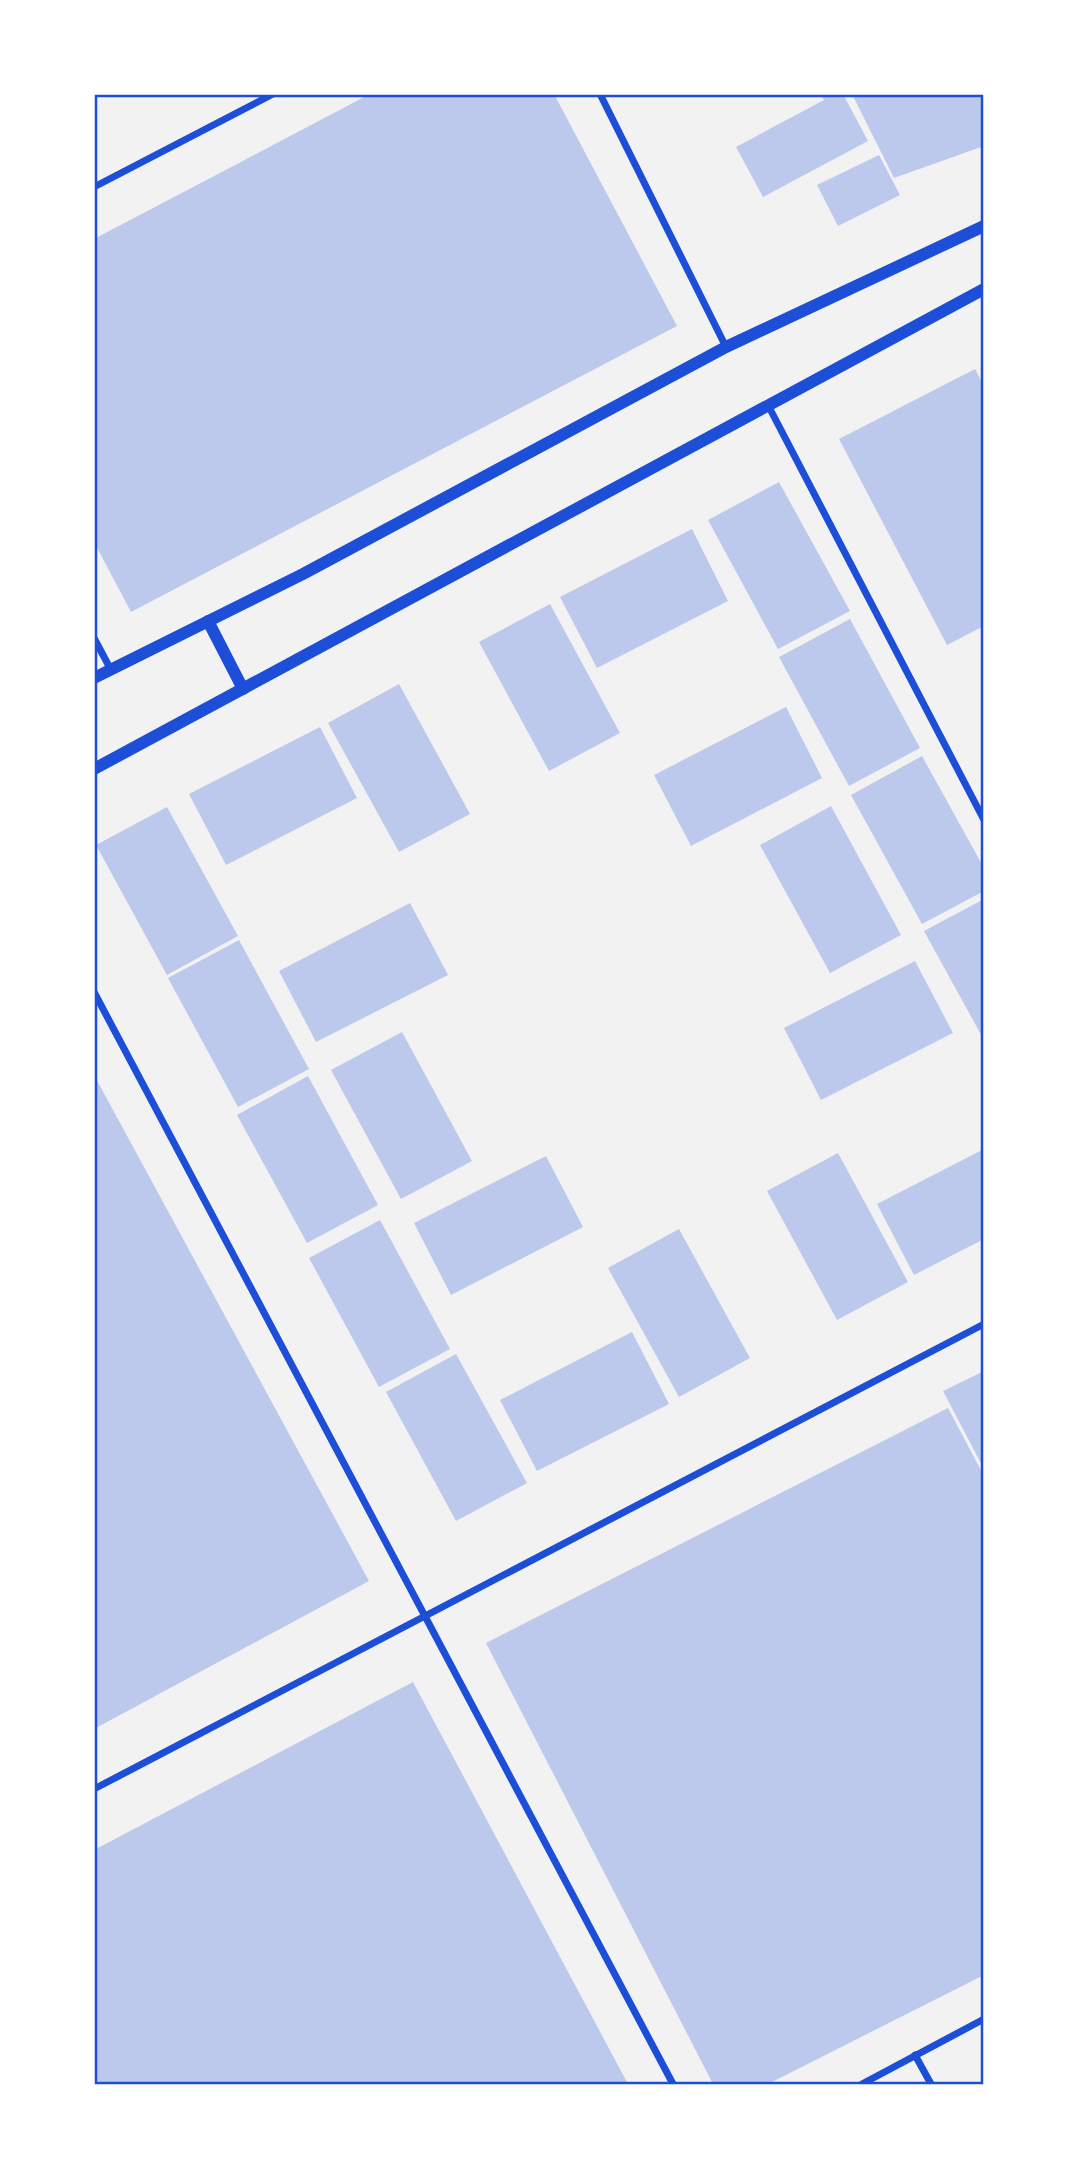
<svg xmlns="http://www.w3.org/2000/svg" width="1078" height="2179" font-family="'PT Sans',sans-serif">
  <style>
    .building { fill: #bdc9ec }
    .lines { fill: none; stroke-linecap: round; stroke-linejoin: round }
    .minor { stroke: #1d4ed8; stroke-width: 7 }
    .tertiary { stroke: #1d4ed8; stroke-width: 12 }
    .neatline { fill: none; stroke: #1d4ed8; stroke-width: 2.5 }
  </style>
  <rect width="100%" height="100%" fill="#f2f2f2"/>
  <!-- building -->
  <g class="building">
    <polygon points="370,94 554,94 677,326 131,612 94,542 94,239"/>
    <polygon points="821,94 843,94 868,141 763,197 736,147 824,100"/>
    <polygon points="852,94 984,94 984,146 894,178"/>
    <polygon points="879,155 900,195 838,226 817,185"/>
    <polygon points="975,369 984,386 984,626 947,645 839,439"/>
    <polygon points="779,482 850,611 778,649 708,520"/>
    <polygon points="692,529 728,601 597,668 560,597"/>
    <polygon points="550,604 620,733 549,771 479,642"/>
    <polygon points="850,619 920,748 849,786 779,657"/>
    <polygon points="399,684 470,814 399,852 328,723"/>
    <polygon points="786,707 822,778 691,846 654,775"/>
    <polygon points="320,727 357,798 226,865 189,794"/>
    <polygon points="922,756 984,868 984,891 922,924 851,795"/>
    <polygon points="831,806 901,935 830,973 760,845"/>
    <polygon points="167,807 238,936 167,975 96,845"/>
    <polygon points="984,899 984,1040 924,931"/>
    <polygon points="410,903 448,975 316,1042 279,971"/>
    <polygon points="239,940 309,1069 238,1107 168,978"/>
    <polygon points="915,961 953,1033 821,1100 784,1028"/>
    <polygon points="402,1032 472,1161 401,1199 331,1070"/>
    <polygon points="94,1075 369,1581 94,1729"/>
    <polygon points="308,1076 378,1205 307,1243 237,1115"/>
    <polygon points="984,1149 984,1239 914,1275 877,1204"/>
    <polygon points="838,1153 908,1282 837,1320 767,1191"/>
    <polygon points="546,1156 583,1227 451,1295 414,1223"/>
    <polygon points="380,1220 450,1349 379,1387 309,1258"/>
    <polygon points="679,1229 750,1358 679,1397 608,1268"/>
    <polygon points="632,1332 669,1404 537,1471 500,1400"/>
    <polygon points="456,1354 527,1483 456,1521 386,1392"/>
    <polygon points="984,1371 984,1469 943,1391"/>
    <polygon points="948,1408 984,1476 984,1975 768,2084 713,2084 486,1643"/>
    <polygon points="413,1682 628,2084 94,2084 94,1850"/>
  </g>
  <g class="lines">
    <!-- minor -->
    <g class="minor">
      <polyline points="600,94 726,347"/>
      <polyline points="94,187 273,94"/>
      <polyline points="769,407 984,820"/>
      <polyline points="94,638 111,670"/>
      <polyline points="94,992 673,2084"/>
      <polyline points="94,1789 984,1324"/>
      <polyline points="915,2055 931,2084"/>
      <polyline points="862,2084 984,2019"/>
    </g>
    <!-- tertiary -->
    <g class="tertiary">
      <polyline points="208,621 243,689"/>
      <polyline points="94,678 303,574 726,347 984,226"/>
      <polyline points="94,769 984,289"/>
    </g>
  </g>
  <!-- border -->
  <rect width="1078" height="2179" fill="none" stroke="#ffffff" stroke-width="192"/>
  <rect x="96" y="96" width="886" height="1987" class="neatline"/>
</svg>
